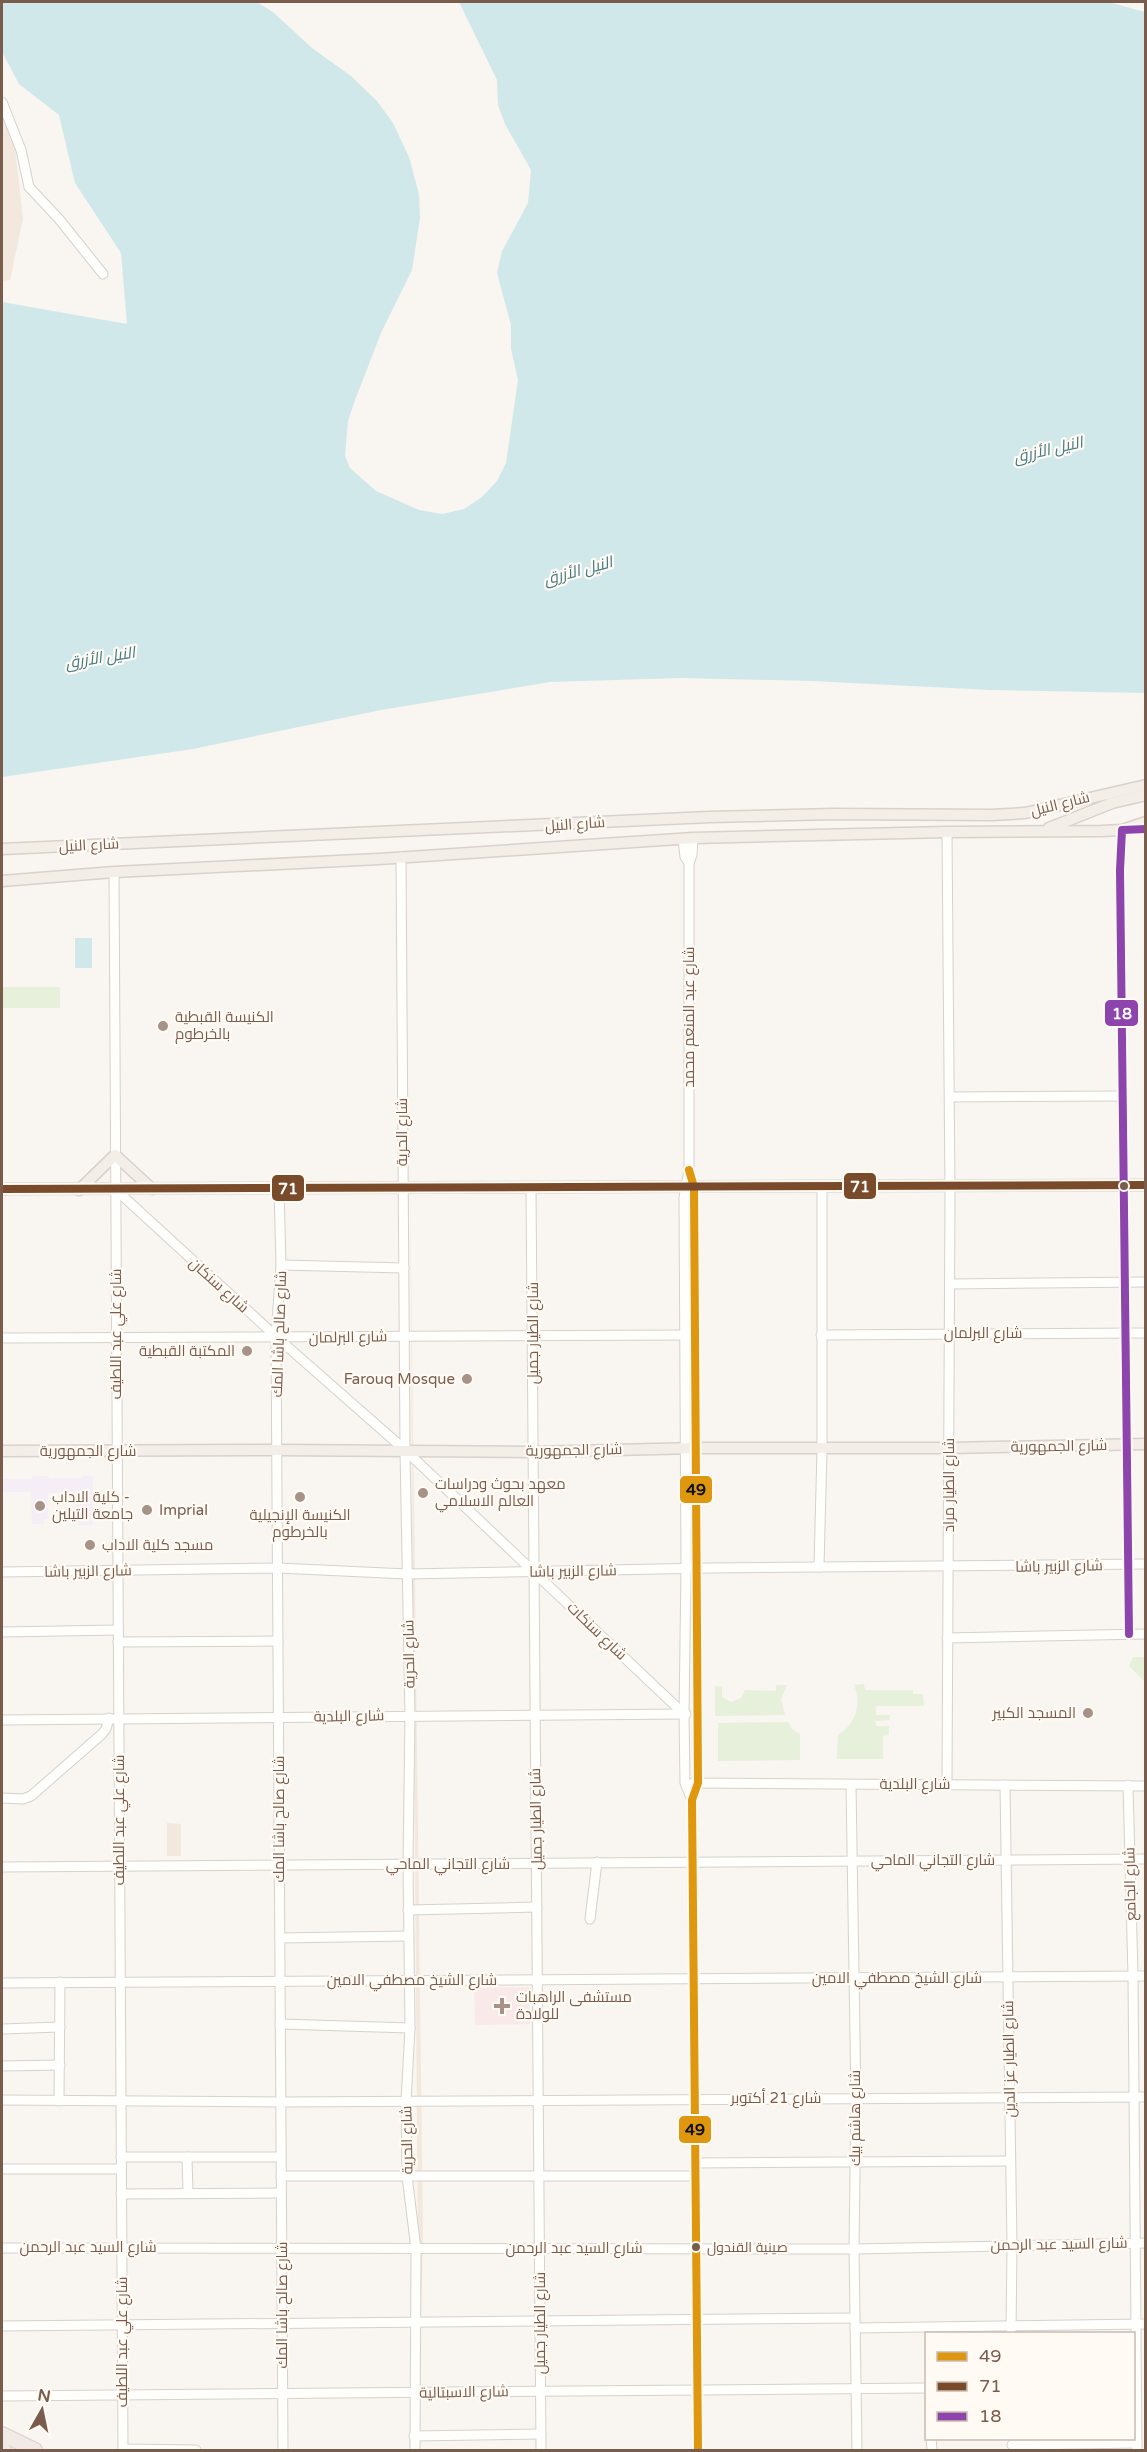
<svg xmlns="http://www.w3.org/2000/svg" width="1147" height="2452" font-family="'Varela Round',Cairo,sans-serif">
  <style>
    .residential { fill: #f2e8de }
    .education { fill: #f6eef6 }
    .medical { fill: #fae9e9 }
    .green { fill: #e7f0db }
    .water { fill: #d0e8ea }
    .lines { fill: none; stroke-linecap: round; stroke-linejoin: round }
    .minor-casing { stroke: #d7d1cb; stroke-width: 11 }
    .major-casing { stroke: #dad1cc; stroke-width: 13 }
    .highway-casing { stroke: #dad1cc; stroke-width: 16 }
    .minor { stroke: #fefefd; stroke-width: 9 }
    .major { stroke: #f3eee8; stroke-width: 10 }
    .highway { stroke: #f2eae7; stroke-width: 14 }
    .bus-1-casing { stroke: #fffaf3; stroke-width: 12 }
    .bus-2-casing { stroke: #fffaf3; stroke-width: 12 }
    .bus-3-casing { stroke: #fffaf3; stroke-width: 12 }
    .bus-1 { stroke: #de970f; stroke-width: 8 }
    .bus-2 { stroke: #7a4b2a; stroke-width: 8 }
    .bus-3 { stroke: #8e44ad; stroke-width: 8 }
    .poi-dot { fill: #a69286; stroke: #fffaf3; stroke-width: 2 }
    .bus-dot { fill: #7a5c4d; stroke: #fffaf3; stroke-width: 2 }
    .labels { text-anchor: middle; stroke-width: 4.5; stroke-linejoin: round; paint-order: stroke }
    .bus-label { font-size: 14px; fill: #7a5c4d; stroke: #fffaf3; text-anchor: start }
    .street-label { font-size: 15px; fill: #7a5c4d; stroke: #fffaf3 }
    .poi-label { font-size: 15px; fill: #7a5c4d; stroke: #fffaf3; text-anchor: start }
    .water-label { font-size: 16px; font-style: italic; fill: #437c86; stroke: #fffaf3 }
    .line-badge { stroke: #fffaf3; stroke-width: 2 }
    .badge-label { font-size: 16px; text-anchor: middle; font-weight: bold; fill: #fff }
    .pale-badge-label { font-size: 16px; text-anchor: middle; font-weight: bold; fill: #111 }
  </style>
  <rect width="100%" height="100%" fill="#f9f5f0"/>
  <!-- residential -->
  <g class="residential">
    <polygon points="2,101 12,121 23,219 10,280 2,281"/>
    <polygon points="410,1182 423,2237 419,2387"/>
    <polygon points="167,1823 181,1824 181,1856 167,1856"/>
  </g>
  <!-- education -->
  <polygon class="education" points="33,1476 49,1476 49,1478 82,1478 82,1476 93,1476 93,1525 77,1525 76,1493 48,1493 48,1519 44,1519 44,1524 32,1524 31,1492 3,1492 2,1523 2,1479 32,1479"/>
  <!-- medical -->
  <polygon class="medical" points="529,1987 530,2024 475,2025 474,1988"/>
  <!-- green -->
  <g class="green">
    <rect x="2" y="987" width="58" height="21"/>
    <polygon points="1133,1657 1145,1657 1145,1682 1129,1666"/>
    <path d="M864 1684 865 1690H913V1694H923L924 1706H876V1715H890V1720L875 1721 876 1726H889V1735L883 1736V1759H837L838 1735C856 1724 862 1704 854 1685Z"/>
    <polygon points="776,1685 787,1685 781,1699 785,1715 715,1716 715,1686 722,1687 722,1697 731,1702 741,1698 745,1690 776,1691"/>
    <polygon points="788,1722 793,1730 800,1734 800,1760 718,1761 718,1723"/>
  </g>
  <!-- water -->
  <g class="water">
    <polygon points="2,2 257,2 273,12 312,48 351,76 377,101 393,123 409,157 419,194 420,218 412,270 381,333 355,400 348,421 345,456 350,468 376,491 419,510 442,514 464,509 482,497 497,481 506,463 518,380 511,349 511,325 497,273 502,251 528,203 531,170 505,124 498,105 497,80 459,2 1108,2 1145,12 1145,693 990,690 812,681 681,678 550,682 381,710 193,749 2,777 2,302 127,324 121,253 75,183 59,115 19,84 2,52"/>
    <rect x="75" y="938" width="17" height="30"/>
  </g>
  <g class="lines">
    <defs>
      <g id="minor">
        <polyline points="2,102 21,150 29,187 59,219 103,274"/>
        <polyline points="683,839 685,857 689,863 689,1170 684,1198 686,1568 684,1714 685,1783 692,1800"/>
        <polyline points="401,857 405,1450 410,1716 408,1864 410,2028 406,2102 407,2176 416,2249 415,2450"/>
        <polyline points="689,863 692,855 693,838"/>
        <polyline points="114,872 123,2450"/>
        <polyline points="950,1097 1122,1096"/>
        <polyline points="689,1170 694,1187 698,1783 692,1800 698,2450"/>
        <polyline points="531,1188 541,2450"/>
        <polyline points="115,1189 281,1341 405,1450 684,1714"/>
        <polyline points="279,1189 281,1265 276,1337 283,2450"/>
        <polyline points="281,1265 404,1268"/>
        <polyline points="950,1284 1146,1282"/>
        <polyline points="821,1335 1146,1333"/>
        <polyline points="2,1338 689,1335"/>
        <polyline points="819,1567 822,1449 822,1187"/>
        <polyline points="2,1572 278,1568 407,1574 709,1568 1146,1564"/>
        <polyline points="2,1632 118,1630"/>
        <polyline points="1129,1634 1120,870 1122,830 1146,829"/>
        <polyline points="947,1638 1146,1634"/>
        <polyline points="118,1642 278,1641"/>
        <polyline points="2,1720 686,1714"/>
        <polyline points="693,1783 1146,1786"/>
        <polyline points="947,1784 950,1194 947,832"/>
        <polyline points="851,1785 856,2098 854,2249 857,2450"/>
        <polyline points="1005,1785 1012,2245 1011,2334"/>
        <polyline points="1128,1785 1133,1976 1137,2450"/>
        <polyline points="2,1798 23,1799 31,1796 102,1734 106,1729 109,1718"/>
        <polyline points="2,1867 1146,1859"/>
        <polyline points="408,1910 537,1907"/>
        <polyline points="590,1919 597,1862"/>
        <polyline points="280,1938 409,1936"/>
        <polyline points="2,1983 1146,1976"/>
        <polyline points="280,2024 410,2028"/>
        <polyline points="2,2029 60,2027"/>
        <polyline points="2,2066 60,2065"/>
        <polyline points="2,2100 281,2102 1146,2097"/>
        <polyline points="59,2101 60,1982"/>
        <polyline points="121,2157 281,2157"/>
        <polyline points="187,2157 188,2193"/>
        <polyline points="695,2163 1010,2161"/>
        <polyline points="2,2169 121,2169"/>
        <polyline points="281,2176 695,2176"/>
        <polyline points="121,2194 281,2193"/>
        <polyline points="2,2248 854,2249 1146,2243"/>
        <polyline points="2,2326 854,2318"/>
        <polyline points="855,2328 1146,2324"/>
        <polyline points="2,2396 926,2388"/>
        <polyline points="414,2436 541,2434"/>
        <polyline points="931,2438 932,2450"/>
        <polyline points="1012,2445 1137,2443"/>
        <polyline points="123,2449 196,2450"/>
      </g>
      <g id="major">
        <polyline points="1049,828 1112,803 1146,795"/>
        <polyline points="2,849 710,817 834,814 992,815 1025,813 1146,785"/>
        <polyline points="2,881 114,872 379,859 693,838 947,832 1101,831 1122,830 1146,822"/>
        <polyline points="2,1189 1146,1185"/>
        <polyline points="79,1190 115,1155 152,1189"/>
        <polyline points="2,1451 277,1450 533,1452 696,1448 949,1448 1146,1444"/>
      </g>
      <g id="highway">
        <polyline points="2,2434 35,2450"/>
        <polyline points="2,2449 4,2450"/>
      </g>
    </defs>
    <!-- minor casing -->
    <use href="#minor" class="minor-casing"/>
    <!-- major casing -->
    <use href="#major" class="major-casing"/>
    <!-- highway casing -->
    <use href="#highway" class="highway-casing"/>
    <!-- minor -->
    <use href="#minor" class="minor"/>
    <!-- major -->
    <use href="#major" class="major"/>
    <!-- highway -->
    <use href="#highway" class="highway"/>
    <defs>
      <polyline id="bus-1" points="689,1170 694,1187 698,1783 692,1800 698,2450"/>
      <polyline id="bus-2" points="2,1189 1146,1185"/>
      <polyline id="bus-3" points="1129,1634 1120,870 1122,830 1146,829"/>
    </defs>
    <!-- bus-1 casing -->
    <use href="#bus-1" class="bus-1-casing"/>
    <!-- bus-2 casing -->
    <use href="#bus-2" class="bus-2-casing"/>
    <!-- bus-3 casing -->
    <use href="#bus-3" class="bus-3-casing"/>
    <!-- bus-1 -->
    <use href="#bus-1" class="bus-1"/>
    <!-- bus-2 -->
    <use href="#bus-2" class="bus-2"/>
    <!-- bus-3 -->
    <use href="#bus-3" class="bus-3"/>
  </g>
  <!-- markers -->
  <g class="poi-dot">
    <circle cx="163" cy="1026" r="6"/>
    <circle cx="247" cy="1351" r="6"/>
    <circle cx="467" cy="1379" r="6"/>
    <circle cx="423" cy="1493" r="6"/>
    <circle cx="300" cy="1497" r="6"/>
    <circle cx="40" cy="1506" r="6"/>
    <circle cx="147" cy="1510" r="6"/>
    <circle cx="90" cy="1545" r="6"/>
    <circle cx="1088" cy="1713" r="6"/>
    <path d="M499 1997h6v6h6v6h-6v6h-6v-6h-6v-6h6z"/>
  </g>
  <g class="bus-dot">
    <circle cx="1124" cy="1186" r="5"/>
    <circle cx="696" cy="2247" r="5"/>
  </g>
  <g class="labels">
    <!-- bus labels -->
    <g class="bus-label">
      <text x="707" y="2252">صينية القندول</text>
    </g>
    <!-- street labels -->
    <g class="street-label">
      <text transform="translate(1060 804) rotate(-14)" y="5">شارع النيل</text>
      <text transform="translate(575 824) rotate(-4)" y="5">شارع النيل</text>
      <text transform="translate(89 845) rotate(-3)" y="5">شارع النيل</text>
      <text transform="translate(689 1017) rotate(-90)" y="5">شارع عبد المنعم محمد</text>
      <text transform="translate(402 1132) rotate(-90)" y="5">شارع الحرية</text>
      <text transform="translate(219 1285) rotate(42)" y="5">شارع سنكان</text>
      <text transform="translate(533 1333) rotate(-90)" y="5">شارع الطيار جميل</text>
      <text x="983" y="1338">شارع البرلمان</text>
      <text transform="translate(116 1334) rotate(-90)" y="5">شارع علي عبد اللطيف</text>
      <text transform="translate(279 1334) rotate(-88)" y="5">شارع صالح باشا المك</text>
      <text transform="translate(348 1337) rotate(-1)" y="5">شارع البرلمان</text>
      <text transform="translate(1059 1446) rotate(-1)" y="5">شارع الجمهورية</text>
      <text transform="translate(574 1450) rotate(-1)" y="5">شارع الجمهورية</text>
      <text x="88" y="1456">شارع الجمهورية</text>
      <text transform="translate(949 1485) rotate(-90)" y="5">شارع الطيار مراد</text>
      <text transform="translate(1059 1566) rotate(-1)" y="5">شارع الزبير باشا</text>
      <text transform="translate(88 1571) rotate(-1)" y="5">شارع الزبير باشا</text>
      <text transform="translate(573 1571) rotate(-1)" y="5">شارع الزبير باشا</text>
      <text transform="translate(597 1631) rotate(44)" y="5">شارع سنكات</text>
      <text transform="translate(409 1654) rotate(-91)" y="5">شارع الحرية</text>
      <text transform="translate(349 1716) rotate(-1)" y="5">شارع البلدية</text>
      <text x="915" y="1789">شارع البلدية</text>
      <text transform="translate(279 1819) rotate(-90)" y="5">شارع صالح باشا المك</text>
      <text transform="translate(536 1819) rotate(-91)" y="5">شارع الطيار جميل</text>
      <text transform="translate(119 1820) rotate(-90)" y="5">شارع علي عبد اللطيف</text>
      <text x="933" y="1865">شارع التجاني الماحي</text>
      <text x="448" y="1869">شارع التجاني الماحي</text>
      <text transform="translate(1130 1884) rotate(-91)" y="5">شارع الجامع</text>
      <text x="897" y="1983">شارع الشيخ مصطفي الامين</text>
      <text x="412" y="1985">شارع الشيخ مصطفي الامين</text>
      <text transform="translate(1009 2059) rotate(-91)" y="5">شارع الطيار عز الدين</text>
      <text x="776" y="2103">شارع 21 أكتوبر</text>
      <text transform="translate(855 2118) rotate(-90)" y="5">شارع هاشم بيك</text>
      <text transform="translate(407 2140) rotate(-91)" y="5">شارع الحرية</text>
      <text transform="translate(1059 2244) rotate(-1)" y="5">شارع السيد عبد الرحمن</text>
      <text x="88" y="2252">شارع السيد عبد الرحمن</text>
      <text x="574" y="2253">شارع السيد عبد الرحمن</text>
      <text transform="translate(282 2305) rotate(-90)" y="5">شارع صالح باشا المك</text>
      <text transform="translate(540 2323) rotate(-90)" y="5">شارع الطيار جميل</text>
      <text transform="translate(122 2342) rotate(-90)" y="5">شارع علي عبد اللطيف</text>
      <text transform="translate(464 2392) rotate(-1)" y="5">شارع الاسبتالية</text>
    </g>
    <!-- poi labels -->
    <g class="poi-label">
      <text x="175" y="1022">الكنيسة القبطية<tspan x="175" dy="17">بالخرطوم</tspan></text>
      <text x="235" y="1356" text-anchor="end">المكتبة القبطية</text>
      <text x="455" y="1384" text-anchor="end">Farouq Mosque</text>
      <text x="435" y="1489">معهد بحوث ودراسات<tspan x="435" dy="17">العالم الاسلامي</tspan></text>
      <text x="52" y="1502">كلية الاداب -<tspan x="52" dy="17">جامعة التيلين</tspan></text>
      <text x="159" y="1515">Imprial</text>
      <text x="300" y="1520" text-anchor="middle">الكنيسة الإنجيلية<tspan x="300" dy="17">بالخرطوم</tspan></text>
      <text x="102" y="1550">مسجد كلية الاداب</text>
      <text x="1076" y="1718" text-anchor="end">المسجد الكبير</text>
      <text x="516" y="2002">مستشفى الراهبات<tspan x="516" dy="17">للولادة</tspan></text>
    </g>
    <!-- water labels -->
    <g class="water-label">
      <text transform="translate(1048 449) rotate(-13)" y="6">النيل الأزرق</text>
      <text transform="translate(578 570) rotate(-15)" y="6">النيل الأزرق</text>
      <text transform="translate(100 657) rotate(-9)" y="6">النيل الأزرق</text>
    </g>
  </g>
  <g class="line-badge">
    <rect x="1104" y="999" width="35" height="28" rx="6" fill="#8e44ad"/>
    <rect x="843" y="1172" width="34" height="28" rx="6" fill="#7a4b2a"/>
    <rect x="271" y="1174" width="34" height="28" rx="6" fill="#7a4b2a"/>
    <rect x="679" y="1475" width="34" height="29" rx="6" fill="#de970f"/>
    <rect x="678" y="2115" width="34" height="29" rx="6" fill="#de970f"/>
  </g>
  <g class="badge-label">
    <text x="1122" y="1019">18</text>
    <text x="860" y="1192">71</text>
    <text x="288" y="1194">71</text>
  </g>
  <g class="pale-badge-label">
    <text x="696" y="1495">49</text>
    <text x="695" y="2135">49</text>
  </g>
  <!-- border -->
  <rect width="1147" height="2452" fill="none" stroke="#7a5c4d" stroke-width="6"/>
  <!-- legend -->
  <rect x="925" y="2332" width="210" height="108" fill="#fffaf3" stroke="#cabbb1" stroke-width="1.5"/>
  <rect x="937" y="2352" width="30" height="9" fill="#de970f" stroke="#cabbb1" stroke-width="1.5"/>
  <text x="979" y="2362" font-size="18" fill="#7a5c4d">49</text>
  <rect x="937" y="2382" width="30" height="9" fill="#7a4b2a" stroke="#cabbb1" stroke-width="1.5"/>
  <text x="979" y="2392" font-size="18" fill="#7a5c4d">71</text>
  <rect x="937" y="2412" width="30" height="9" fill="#8e44ad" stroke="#cabbb1" stroke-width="1.5"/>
  <text x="979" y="2422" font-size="18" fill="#7a5c4d">18</text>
  <!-- north arrow -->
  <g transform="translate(42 2410) rotate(9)" stroke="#fffaf3" stroke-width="4.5" paint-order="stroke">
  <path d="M0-4.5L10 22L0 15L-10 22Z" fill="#7a5c4d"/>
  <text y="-9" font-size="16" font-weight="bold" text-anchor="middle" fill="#7a5c4d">N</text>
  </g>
</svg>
